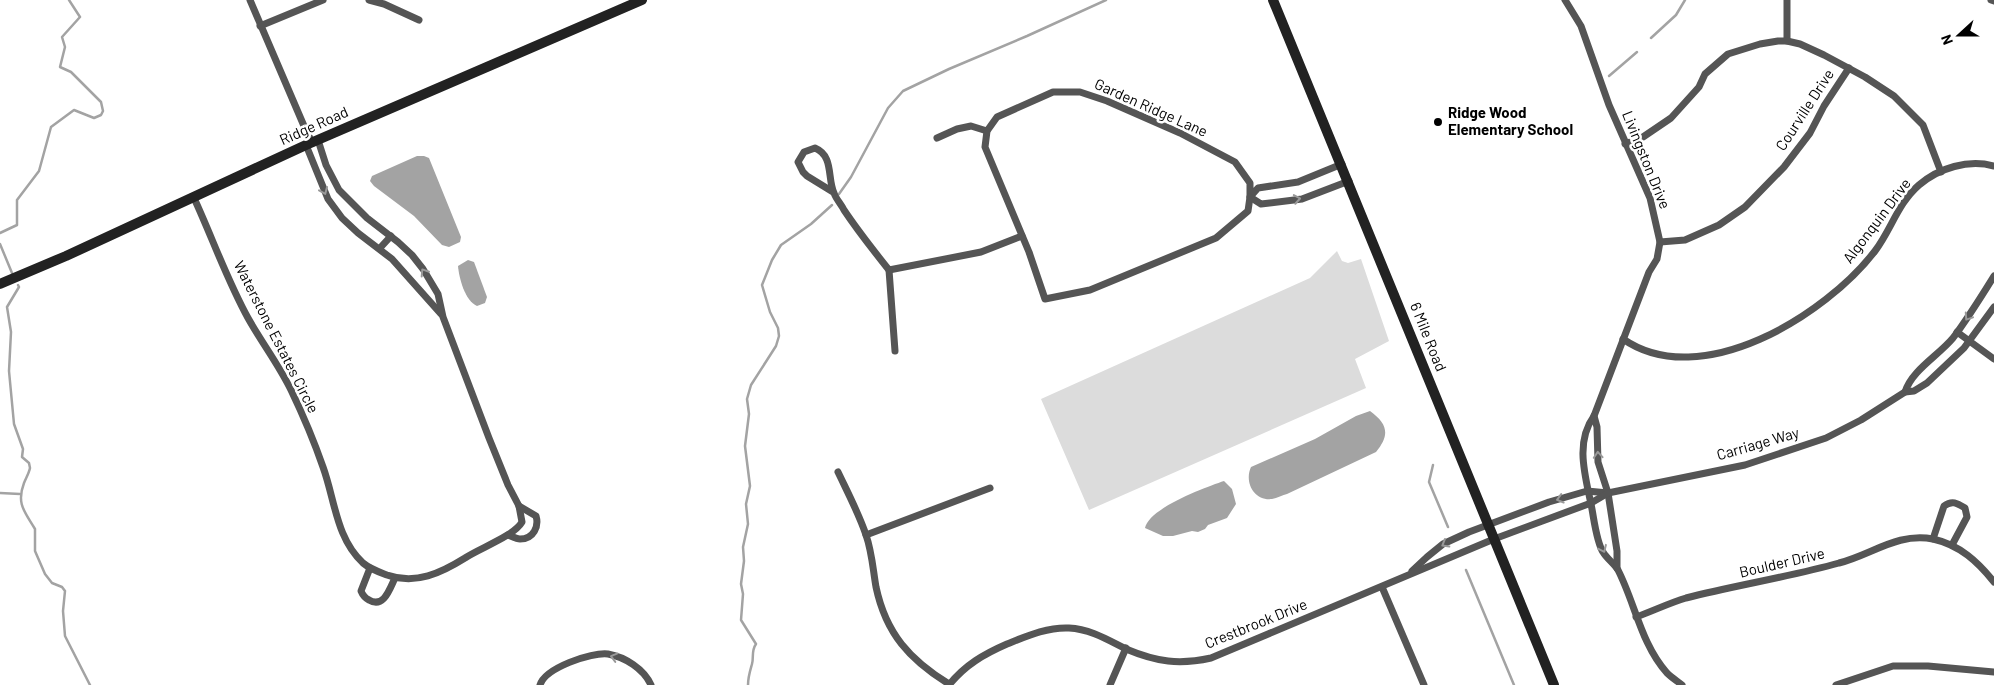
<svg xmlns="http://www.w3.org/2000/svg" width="1994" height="685" font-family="Barlow,sans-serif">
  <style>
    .green { fill: #dcdcdc }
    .water { fill: #a3a3a3 }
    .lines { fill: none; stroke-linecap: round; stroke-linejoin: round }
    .stream { stroke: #a3a3a3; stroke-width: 2.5 }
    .street { stroke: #555; stroke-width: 7 }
    .secondary { stroke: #222; stroke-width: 10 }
    .oneway { stroke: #999 }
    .poi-dot { fill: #000; stroke: #fff; stroke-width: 2 }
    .labels { text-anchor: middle; stroke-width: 5; stroke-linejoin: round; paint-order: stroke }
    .street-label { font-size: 15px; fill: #000; stroke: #fff }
    .poi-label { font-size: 15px; font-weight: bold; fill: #000; stroke: #fff; text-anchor: start }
  </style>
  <rect width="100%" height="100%" fill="#fff"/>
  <!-- green -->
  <polygon class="green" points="1337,251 1342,261 1348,263 1361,259 1389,341 1355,359 1366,388 1089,510 1041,399 1310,278"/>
  <!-- water -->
  <g class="water">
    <polygon points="417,156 424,156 429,158 461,237 460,242 449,247 442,245 414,216 374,186 370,181 372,176"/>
    <path d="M468 260 474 262 487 297 485 303 477 306C465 301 459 278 458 266Z"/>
    <path d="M1370 411C1388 424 1390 435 1376 452L1287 494C1283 495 1277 498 1272 499 1254 501 1244 482 1251 467L1315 439 1356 416Z"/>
    <path d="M1224 481 1232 489 1236 504 1227 518 1208 525 1205 529 1198 532 1192 531 1173 536H1163L1145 528C1149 508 1206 487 1224 481Z"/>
  </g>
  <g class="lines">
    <!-- stream -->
    <g class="stream">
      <polyline points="1651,38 1676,15 1685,0"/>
      <polyline points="1609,76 1637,52"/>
      <polyline points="839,194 851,177 888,108 903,91 949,69 1027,36 1106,0"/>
      <polyline points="0,233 17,225 17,200 39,171 51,127 74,110 94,118 101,115 103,111 101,102 71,72 60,67 65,47 62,37 80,17 69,0"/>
      <polyline points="0,244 12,273"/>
      <path d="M18 285 19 287 7 307 11 332 9 371 14 424 23 449 22 457 29 463 30 468C29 473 26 478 24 483 16 504 25 512 35 529V551L45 574 52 583 62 587 65 591 63 611 65 636 90 685"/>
      <polyline points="1433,465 1429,482 1448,527"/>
      <polyline points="0,493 20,494"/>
      <polyline points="1466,570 1514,685"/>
      <path d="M748 685C748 677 750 671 752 664 754 657 751 651 756 644L741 620 743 594 741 584 744 561 743 547 748 524 746 504 750 486 745 446 749 414 747 399 751 385 776 346 779 336 778 328 770 312 762 285 772 260 781 245 811 224 832 205"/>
    </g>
    <!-- street -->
    <g class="street">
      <polyline points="250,0 307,133 313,143"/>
      <polyline points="369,0 384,4 419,20"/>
      <path d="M1565 0 1581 26 1609 105 1650 198 1660 242 1657 259 1649 272 1594 416C1575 442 1585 475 1591 504 1594 518 1596 541 1603 552 1607 559 1614 563 1618 570 1635 603 1641 644 1667 673 1671 677 1677 681 1682 685"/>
      <polyline points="1991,0 1994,1"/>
      <polyline points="260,26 323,0"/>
      <polyline points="1787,41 1787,0"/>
      <polyline points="937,138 957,129 971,126 987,131"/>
      <polyline points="1625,144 1643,137 1671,118 1699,87 1705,74 1728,54 1760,44 1778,41 1787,41 1800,44 1824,55 1865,77 1894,96 1923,125 1941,172"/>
      <polyline points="306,145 328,199 342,218 358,233 392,259 441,314"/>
      <path d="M833 192 807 176 803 172 798 162 804 152 815 148C834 156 827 178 834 193 836 199 841 204 844 210 858 231 873 250 889 270L981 252 1022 236"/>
      <polyline points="1250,197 1250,183 1235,162 1180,133 1107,101 1080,92 1053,92 997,117 987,131 985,147 1029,252 1045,299 1090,290 1216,238 1248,211 1250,197 1258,188 1298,182 1342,164"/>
      <polyline points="1250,197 1261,204 1302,199 1349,181"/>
      <path d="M194 198C212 237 227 280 248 318 262 343 279 365 291 390 303 415 314 441 323 467 335 500 336 538 363 563 370 569 379 572 387 575 416 585 441 573 465 558 480 548 514 536 522 522L519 506 508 485 489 438 443 317 438 294 423 269 412 255 398 242 367 218 339 190 326 165 318 140"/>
      <polyline points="1660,242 1685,240 1719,225 1745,207 1784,167 1810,133 1824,106 1849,68"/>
      <polyline points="380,248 391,236"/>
      <polyline points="889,270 895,351"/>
      <polyline points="1957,332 1994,359"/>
      <path d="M1623 339C1701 393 1826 315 1875 251 1891 230 1898 203 1919 185 1939 168 1968 159 1994 166"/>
      <path d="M1905 392C1912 370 1938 356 1953 338 1968 318 1981 297 1994 276"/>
      <polyline points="1594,416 1597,427 1598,462 1608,493 1617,551 1617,568"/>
      <path d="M838 472C848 493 859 514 866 535 872 552 873 570 876 587 886 634 910 660 949 684"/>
      <path d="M508 535C511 536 516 539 520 539 534 539 539 526 536 516L519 506"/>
      <polyline points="866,535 990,488"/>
      <path d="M1933 539 1944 506C1952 500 1957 503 1965 508L1967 517 1952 545"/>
      <path d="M370 568 361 591C363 596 365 598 369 600 384 609 390 588 395 578"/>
      <polyline points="1412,571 1427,557 1443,544 1469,532 1549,502 1587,491 1608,493 1745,465 1826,438 1861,420 1905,392 1914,391 1927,383 1964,348 1994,307"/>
      <polyline points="1382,587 1424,685"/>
      <path d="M1636 617C1653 611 1669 603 1686 598 1737 585 1789 577 1839 563 1871 555 1898 532 1933 539 1960 545 1978 562 1994 582"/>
      <path d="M540 685C545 668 591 652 608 654 625 657 644 669 651 685"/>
      <path d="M949 685C965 665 984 654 1007 644 1027 636 1047 627 1069 628 1090 629 1108 640 1126 649 1157 662 1179 665 1211 658L1494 539 1591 503 1608 493"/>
      <polyline points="1110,685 1126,648"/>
      <polyline points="1836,685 1893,666 1928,666 1994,672"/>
    </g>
    <!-- secondary -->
    <g class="secondary">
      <path d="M1273 0C1368 228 1460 457 1554 685"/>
      <polyline points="0,284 66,256 306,145 642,0"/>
    </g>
  </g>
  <!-- one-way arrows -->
  <defs><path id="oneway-chevron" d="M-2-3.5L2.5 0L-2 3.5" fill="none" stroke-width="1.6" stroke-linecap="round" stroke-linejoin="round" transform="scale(1.25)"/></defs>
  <g class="oneway">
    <use href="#oneway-chevron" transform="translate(324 191) rotate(67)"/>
    <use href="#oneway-chevron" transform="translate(1297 199) rotate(-10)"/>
    <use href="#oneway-chevron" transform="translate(424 272) rotate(-123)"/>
    <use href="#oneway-chevron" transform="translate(1968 317) rotate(124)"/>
    <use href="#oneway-chevron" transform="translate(1598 455) rotate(-94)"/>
    <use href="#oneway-chevron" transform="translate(1560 499) rotate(164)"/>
    <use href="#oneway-chevron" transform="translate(1445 544) rotate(150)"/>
    <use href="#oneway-chevron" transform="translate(1603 549) rotate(65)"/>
    <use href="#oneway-chevron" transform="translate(614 657) rotate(-165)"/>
  </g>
  <!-- markers -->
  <circle class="poi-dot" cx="1438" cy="122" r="5"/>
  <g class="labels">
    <!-- street labels -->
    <g class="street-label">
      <text transform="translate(1151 108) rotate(24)" y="5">Garden Ridge Lane</text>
      <text transform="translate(1805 110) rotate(-57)" y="5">Courville Drive</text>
      <text transform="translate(314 126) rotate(-24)" y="5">Ridge Road</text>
      <text transform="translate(1646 160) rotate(68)" y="5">Livingston Drive</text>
      <text transform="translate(1877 221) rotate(-53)" y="5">Algonquin Drive</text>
      <text transform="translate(276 337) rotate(63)" y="5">Waterstone Estates Circle</text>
      <text transform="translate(1428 337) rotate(68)" y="5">6 Mile Road</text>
      <text transform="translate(1758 444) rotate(-16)" y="5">Carriage Way</text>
      <text transform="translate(1782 563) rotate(-13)" y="5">Boulder Drive</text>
      <text transform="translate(1256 624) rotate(-22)" y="5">Crestbrook Drive</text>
    </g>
    <!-- poi labels -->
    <g class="poi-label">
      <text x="1448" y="118">Ridge Wood<tspan x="1448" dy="17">Elementary School</tspan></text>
    </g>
  </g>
  <!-- north arrow -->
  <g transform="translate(1959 35) rotate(249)" stroke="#ffffff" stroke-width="4" paint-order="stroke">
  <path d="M0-4L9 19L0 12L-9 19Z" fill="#000000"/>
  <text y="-8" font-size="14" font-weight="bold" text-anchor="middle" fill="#000000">N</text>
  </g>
</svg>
